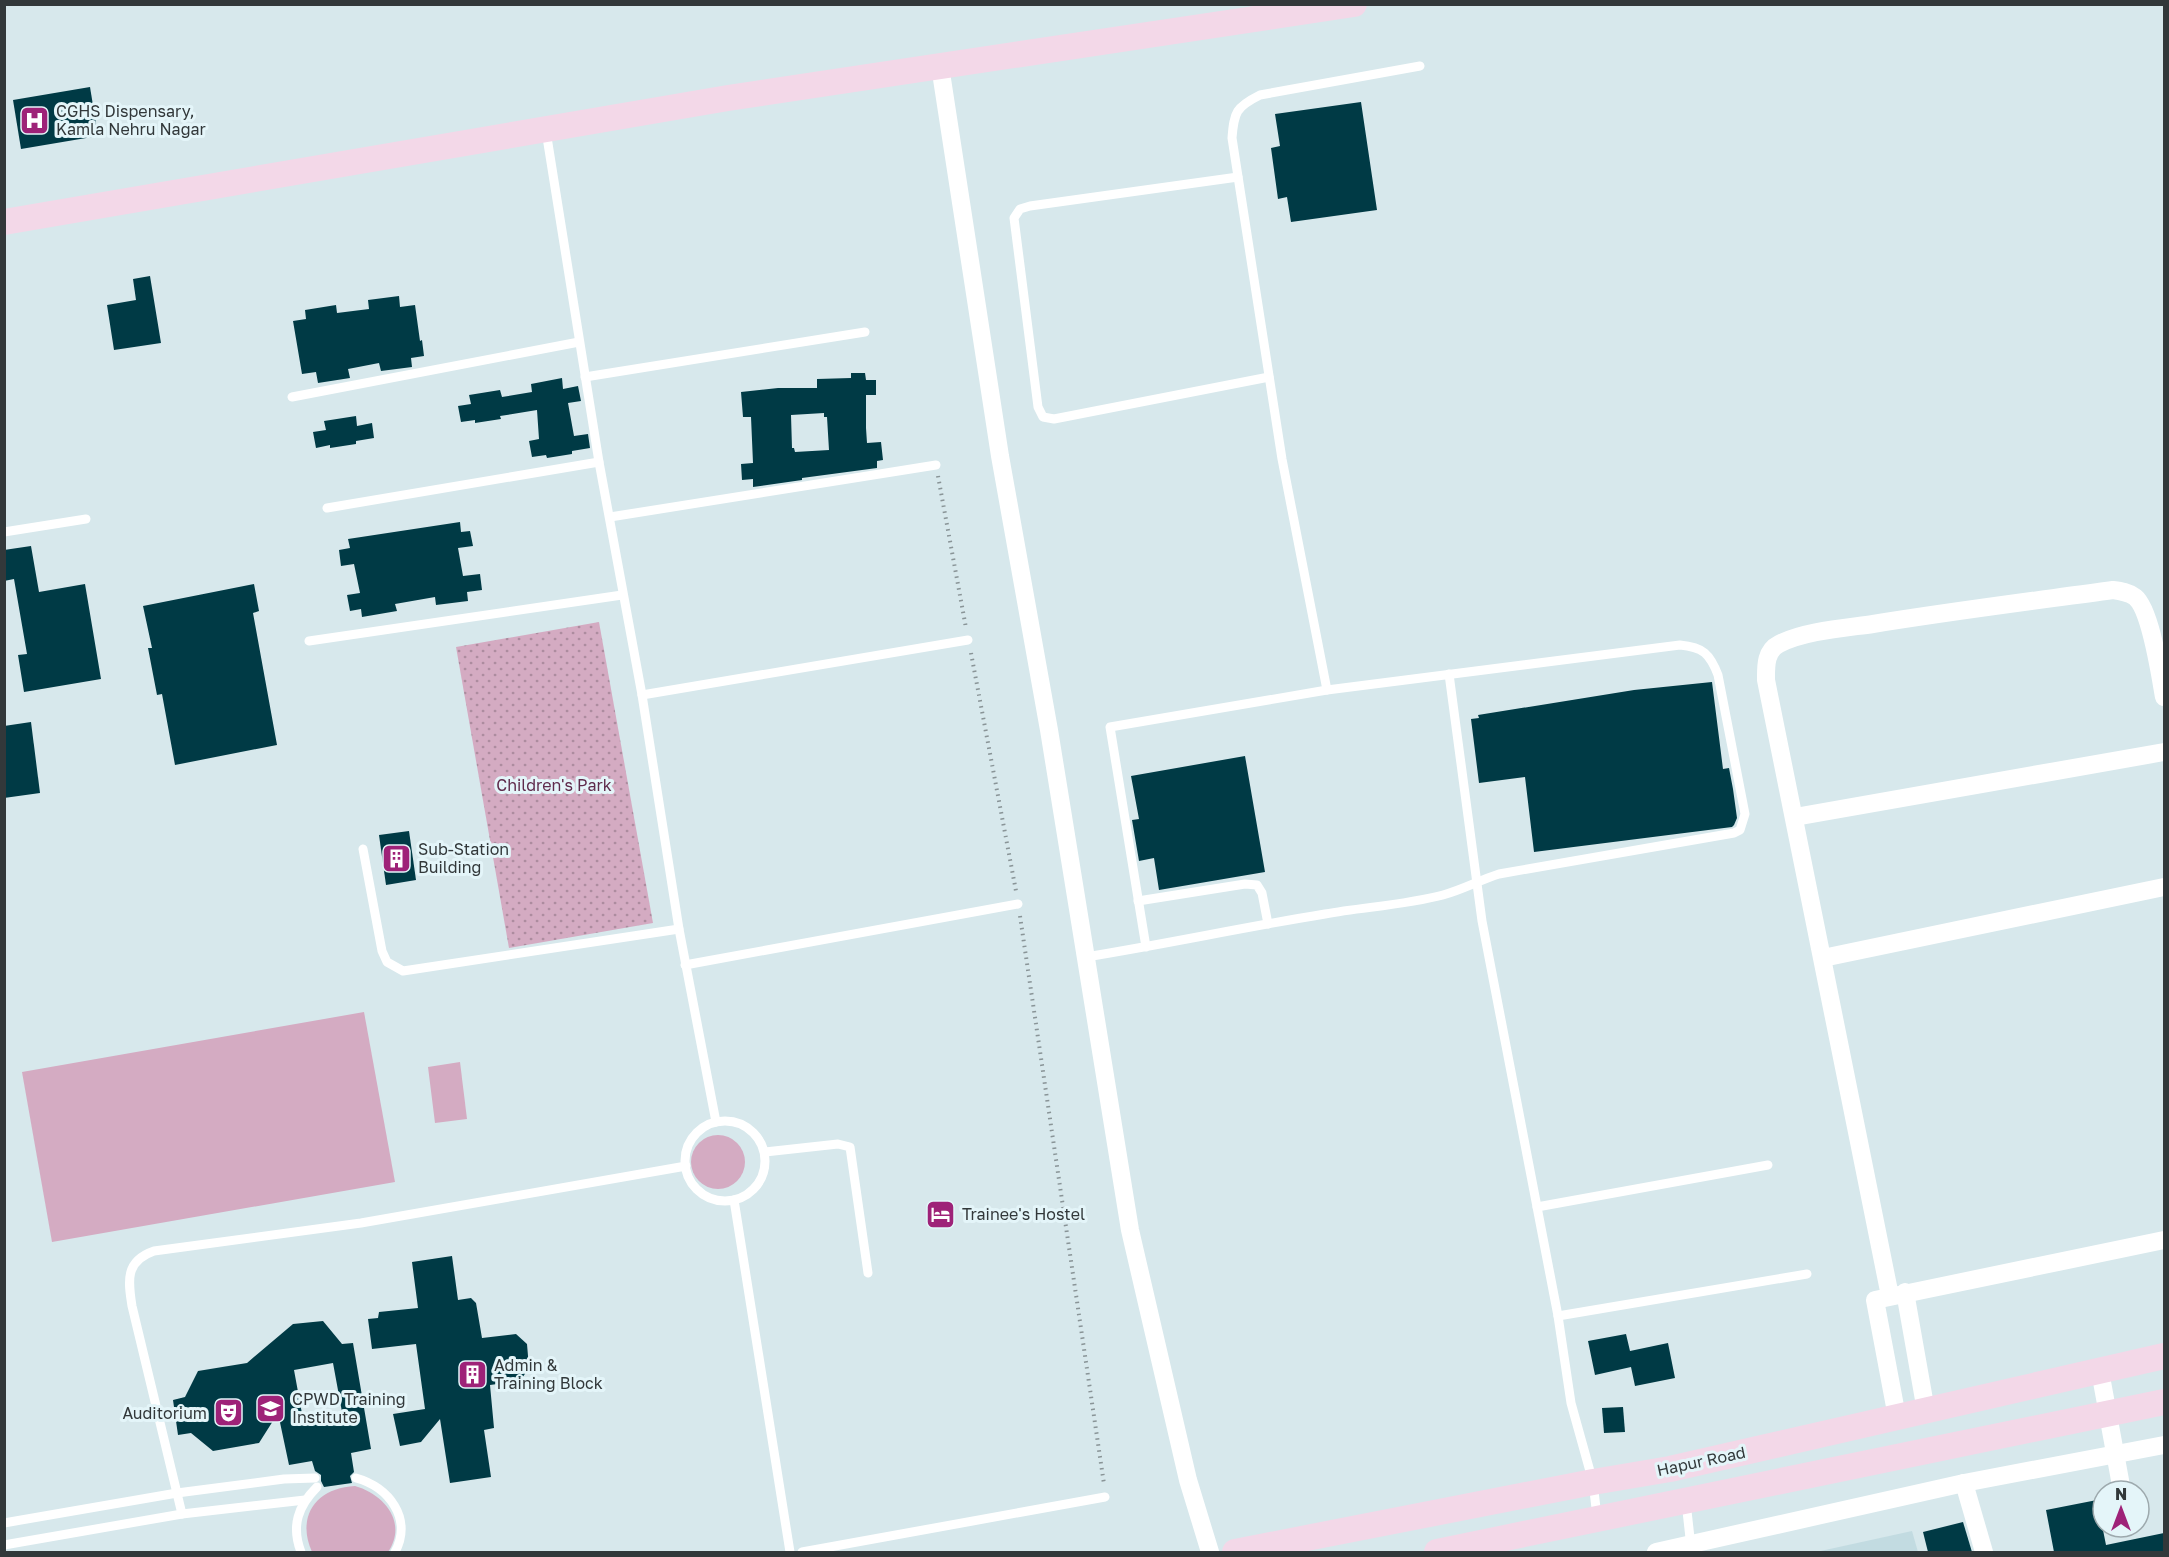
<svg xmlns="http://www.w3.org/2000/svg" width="2169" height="1557" font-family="'Golos Text',sans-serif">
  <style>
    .built { fill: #c2dbe1 }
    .grass { fill: #d4abc2 }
    .park { fill: url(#park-dots) }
    .building { fill: #003a45; fill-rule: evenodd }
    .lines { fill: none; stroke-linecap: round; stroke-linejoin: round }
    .path { stroke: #899497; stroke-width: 4; stroke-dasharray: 1.5 4.5; stroke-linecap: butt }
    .lane { stroke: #fff; stroke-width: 9 }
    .street { stroke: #fff; stroke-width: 18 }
    .secondary { stroke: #f3d8e8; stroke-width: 26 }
    .labels { text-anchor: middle; stroke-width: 6; stroke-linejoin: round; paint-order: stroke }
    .poi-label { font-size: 16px; fill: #32383a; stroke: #e4f5f9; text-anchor: start }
    .park-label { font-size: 16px; fill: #5f2b4c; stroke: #e4f5f9 }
    .street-label { font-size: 16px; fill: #32383a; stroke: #e4f5f9 }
  </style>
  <defs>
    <pattern id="park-dots" width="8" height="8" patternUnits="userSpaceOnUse" patternTransform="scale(1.5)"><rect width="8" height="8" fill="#d4abc2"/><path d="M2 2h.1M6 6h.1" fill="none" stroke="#ad8c9f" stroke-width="1.8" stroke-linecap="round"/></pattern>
  </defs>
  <rect width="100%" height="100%" fill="#d7e8ec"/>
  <!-- built -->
  <polygon class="built" points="1912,1531 1918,1552 1816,1552"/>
  <!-- grass -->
  <g class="grass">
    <polygon points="364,1012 395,1182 52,1242 22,1072"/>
    <polygon points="460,1062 467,1119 435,1123 428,1067"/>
    <circle cx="718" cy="1162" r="27"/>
    <path d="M355 1486C384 1494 408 1523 388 1552H312C296 1516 316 1488 355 1486Z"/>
  </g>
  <!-- park -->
  <polygon class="park" points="599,622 653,923 509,948 456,647"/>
  <!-- building -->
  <g class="building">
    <polygon points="90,87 98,136 21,149 13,100"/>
    <polygon points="1361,102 1377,210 1291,222 1287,197 1278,199 1271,148 1280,146 1275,114"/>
    <polygon points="150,276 161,343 114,350 107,305 136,300 133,279"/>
    <polygon points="399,296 400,307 415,305 420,341 422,340 424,356 411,358 412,367 381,371 379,363 348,369 350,378 318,383 316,372 302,374 293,321 306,319 305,310 336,305 337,313 369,309 368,300"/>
    <path d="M851 373H865L866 380H876V395H866V428L867 443 881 442 883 460 877 461V468L802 478V480L753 487V479L742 480 741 464 753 463 751 417H743L741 392 778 388H817V379L851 378ZM824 413V417H827L829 450 795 452 794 448H792L791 415Z"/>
    <polygon points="562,378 563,389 578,386 581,401 568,403 574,436 588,434 590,448 572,451 572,454 547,458 546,455 532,457 529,441 539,439 537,410 500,416 501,419 475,423 475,420 461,422 458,406 471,404 469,395 500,390 502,397 532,392 531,384"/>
    <polygon points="356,416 357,426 372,423 374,438 356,441 356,444 330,448 330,445 316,448 313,432 326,430 324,421"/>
    <polygon points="460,522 461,532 470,531 473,546 458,548 463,576 480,574 482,590 467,592 468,601 436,605 435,597 395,604 397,611 362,617 361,609 350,611 347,595 360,593 354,564 341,566 339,550 350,548 348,539"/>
    <polygon points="31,546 39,592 85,584 101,679 24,692 18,655 27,654 14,579 4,581 4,550"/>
    <polygon points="254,584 259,611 253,613 277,745 175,765 162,694 157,695 148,648 152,648 143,606"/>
    <polygon points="1712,682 1723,769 1729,768 1733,789 1737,818 1734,825 1732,827 1534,852 1525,777 1479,783 1471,719 1479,718 1478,715 1634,690"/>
    <polygon points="31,722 40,793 4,798 4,726"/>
    <polygon points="1245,756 1265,872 1159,890 1154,858 1139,861 1132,820 1139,819 1131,776"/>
    <polygon points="409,831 416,880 386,885 379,835"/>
    <polygon points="452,1256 458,1300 471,1298 476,1303 482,1338 516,1334 527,1344 529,1368 520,1381 490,1385 494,1428 484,1430 491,1477 450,1483 440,1419 421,1442 400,1446 393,1414 425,1409 416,1344 372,1349 368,1319 378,1318 379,1312 418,1308 412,1262"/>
    <path d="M323 1321 342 1344 353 1343 371 1449 351 1453 354 1472 350 1476 352 1483 324 1487 321 1481V1475L315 1471 312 1461 289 1465 278 1413 259 1443 213 1451 191 1433 178 1435 173 1400 185 1397 198 1371 247 1363 293 1324ZM333 1363 342 1412 303 1419 294 1370Z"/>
    <polygon points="1626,1334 1630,1351 1668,1343 1675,1378 1635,1386 1631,1367 1595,1375 1588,1341"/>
    <polygon points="1623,1407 1625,1432 1604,1433 1602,1408"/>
    <polygon points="2097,1500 2106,1545 2164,1533 2164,1552 2054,1552 2046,1510"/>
    <polygon points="1963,1522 1972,1552 1928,1552 1923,1532"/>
  </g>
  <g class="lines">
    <!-- path -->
    <g class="path">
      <polyline points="938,476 966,628"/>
      <polyline points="971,653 1016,891"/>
      <polyline points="1020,916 1104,1484"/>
    </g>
    <!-- lane -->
    <g class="lane">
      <polyline points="546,131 599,462 642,695 679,929 716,1122"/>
      <polyline points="1238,177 1030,206 1020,209 1014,218 1038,407 1043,417 1054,419 1269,377"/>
      <polyline points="585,377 865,332"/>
      <polyline points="292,397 579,342"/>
      <polyline points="327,508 599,462"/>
      <polyline points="610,517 936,465"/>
      <polyline points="4,532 86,519"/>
      <polyline points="309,641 622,595"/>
      <polyline points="1449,674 1482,921 1558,1316 1571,1403 1593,1482 1597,1517"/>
      <path d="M1327 690 1282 459 1232 138C1234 112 1236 107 1260 95L1420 66"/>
      <polyline points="642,695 968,640"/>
      <polyline points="363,849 382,951 387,962 403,971 679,929"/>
      <polyline points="1138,901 1245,884 1257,885 1262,893 1268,924"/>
      <path d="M1086 957C1166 944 1245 927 1325 914 1364 907 1405 905 1443 895 1462 890 1480 880 1499 874L1734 833 1740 830 1745 814 1718 675C1710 654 1703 647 1680 645L1327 690 1110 727 1146 947"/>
      <polyline points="685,965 1018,904"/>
      <circle cx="725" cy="1161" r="40"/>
      <polyline points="765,1152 838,1144 850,1147 868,1273"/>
      <polyline points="734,1200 790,1552"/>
      <polyline points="1537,1207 1768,1165"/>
      <polyline points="1558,1316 1807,1274"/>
      <path d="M356 1478C389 1487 413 1519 395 1552"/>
      <polyline points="1686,1502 1691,1547"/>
      <path d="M182 1514 132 1306C128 1281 125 1261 154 1251L361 1223 686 1166"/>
      <polyline points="4,1523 177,1493 284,1479 315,1478"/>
      <polyline points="4,1545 182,1514 305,1500"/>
      <path d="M301 1552C291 1526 298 1506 317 1487"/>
      <polyline points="802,1552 1105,1497"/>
    </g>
    <!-- street -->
    <g class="street">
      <polyline points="940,66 1000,456 1049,730 1130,1230 1188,1480 1210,1552"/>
      <polyline points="1795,817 2164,752"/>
      <polyline points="1823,958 2164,887"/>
      <polyline points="1905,1292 1926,1411"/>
      <path d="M1890 1296 1766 680C1766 667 1765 651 1779 644 1804 631 1845 628 1873 624 1953 611 2033 601 2113 590 2121 591 2128 592 2135 597 2151 610 2160 675 2164 697"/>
      <polyline points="2100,1371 2122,1491"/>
      <polyline points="1897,1417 1875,1300 2164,1240"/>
      <polyline points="1964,1483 1984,1552"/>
      <polyline points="1656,1552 1964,1483 2164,1445"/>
    </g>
    <!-- secondary -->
    <g class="secondary">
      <polyline points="4,222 728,98 1354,4"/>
      <polyline points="1235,1552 1593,1482 1670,1469 2164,1356"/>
      <polyline points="1437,1552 2164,1402"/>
    </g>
  </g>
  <!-- icons -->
  <defs>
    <symbol id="hospital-square" viewBox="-11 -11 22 22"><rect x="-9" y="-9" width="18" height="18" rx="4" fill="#9e2278" stroke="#e4f5f9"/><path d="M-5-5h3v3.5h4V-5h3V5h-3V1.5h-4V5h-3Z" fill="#fff"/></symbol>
    <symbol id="building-square" viewBox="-11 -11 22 22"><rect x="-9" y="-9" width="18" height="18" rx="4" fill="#9e2278" stroke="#e4f5f9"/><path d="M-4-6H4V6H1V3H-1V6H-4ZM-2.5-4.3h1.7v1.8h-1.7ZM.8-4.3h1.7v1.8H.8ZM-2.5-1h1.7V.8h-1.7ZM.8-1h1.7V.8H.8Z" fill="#fff"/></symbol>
    <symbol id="hotel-square" viewBox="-11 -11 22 22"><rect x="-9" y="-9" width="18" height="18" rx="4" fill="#9e2278" stroke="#e4f5f9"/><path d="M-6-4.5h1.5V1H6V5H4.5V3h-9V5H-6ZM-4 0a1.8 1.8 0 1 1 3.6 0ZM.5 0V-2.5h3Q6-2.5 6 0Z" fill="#fff"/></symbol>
    <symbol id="university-square" viewBox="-11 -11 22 22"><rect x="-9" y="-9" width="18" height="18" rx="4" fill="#9e2278" stroke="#e4f5f9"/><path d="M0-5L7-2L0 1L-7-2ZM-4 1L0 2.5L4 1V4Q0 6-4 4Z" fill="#fff"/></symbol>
    <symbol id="theatre-square" viewBox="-11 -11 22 22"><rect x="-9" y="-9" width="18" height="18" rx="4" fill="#9e2278" stroke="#e4f5f9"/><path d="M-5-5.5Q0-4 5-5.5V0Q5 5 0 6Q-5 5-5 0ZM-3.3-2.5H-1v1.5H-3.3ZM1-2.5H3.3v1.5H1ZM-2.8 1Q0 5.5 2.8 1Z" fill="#fff"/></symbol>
  </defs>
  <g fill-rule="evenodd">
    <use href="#hospital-square" x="18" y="104" width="33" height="33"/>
    <use href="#building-square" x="380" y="842" width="33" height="33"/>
    <use href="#hotel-square" x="924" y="1198" width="33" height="33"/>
    <use href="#building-square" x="456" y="1358" width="33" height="33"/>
    <use href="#university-square" x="254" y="1392" width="33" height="33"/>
    <use href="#theatre-square" x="212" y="1396" width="33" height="33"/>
  </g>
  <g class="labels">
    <!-- poi labels -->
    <g class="poi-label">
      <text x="56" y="117">CGHS Dispensary,<tspan x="56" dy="18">Kamla Nehru Nagar</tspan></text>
      <text x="418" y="855">Sub-Station<tspan x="418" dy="18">Building</tspan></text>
      <text x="962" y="1220">Trainee's Hostel</text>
      <text x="494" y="1371">Admin &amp;<tspan x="494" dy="18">Training Block</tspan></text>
      <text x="292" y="1405">CPWD Training<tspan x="292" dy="18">Institute</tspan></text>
      <text x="207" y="1419" text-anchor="end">Auditorium</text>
    </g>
    <!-- park labels -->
    <g class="park-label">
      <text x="554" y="791">Children's Park</text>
    </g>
    <!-- street labels -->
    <g class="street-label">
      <text transform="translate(1701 1461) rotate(-12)" y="6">Hapur Road</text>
    </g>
  </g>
  <!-- border -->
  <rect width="2169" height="1557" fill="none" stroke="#32383a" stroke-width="12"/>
  <!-- north arrow -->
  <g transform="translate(2121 1509)"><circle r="28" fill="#e4f5f9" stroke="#9da9ad" stroke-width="1.5"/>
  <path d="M0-4.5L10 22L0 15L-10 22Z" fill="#9e2278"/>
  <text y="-9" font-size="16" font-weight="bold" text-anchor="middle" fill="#32383a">N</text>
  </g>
</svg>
